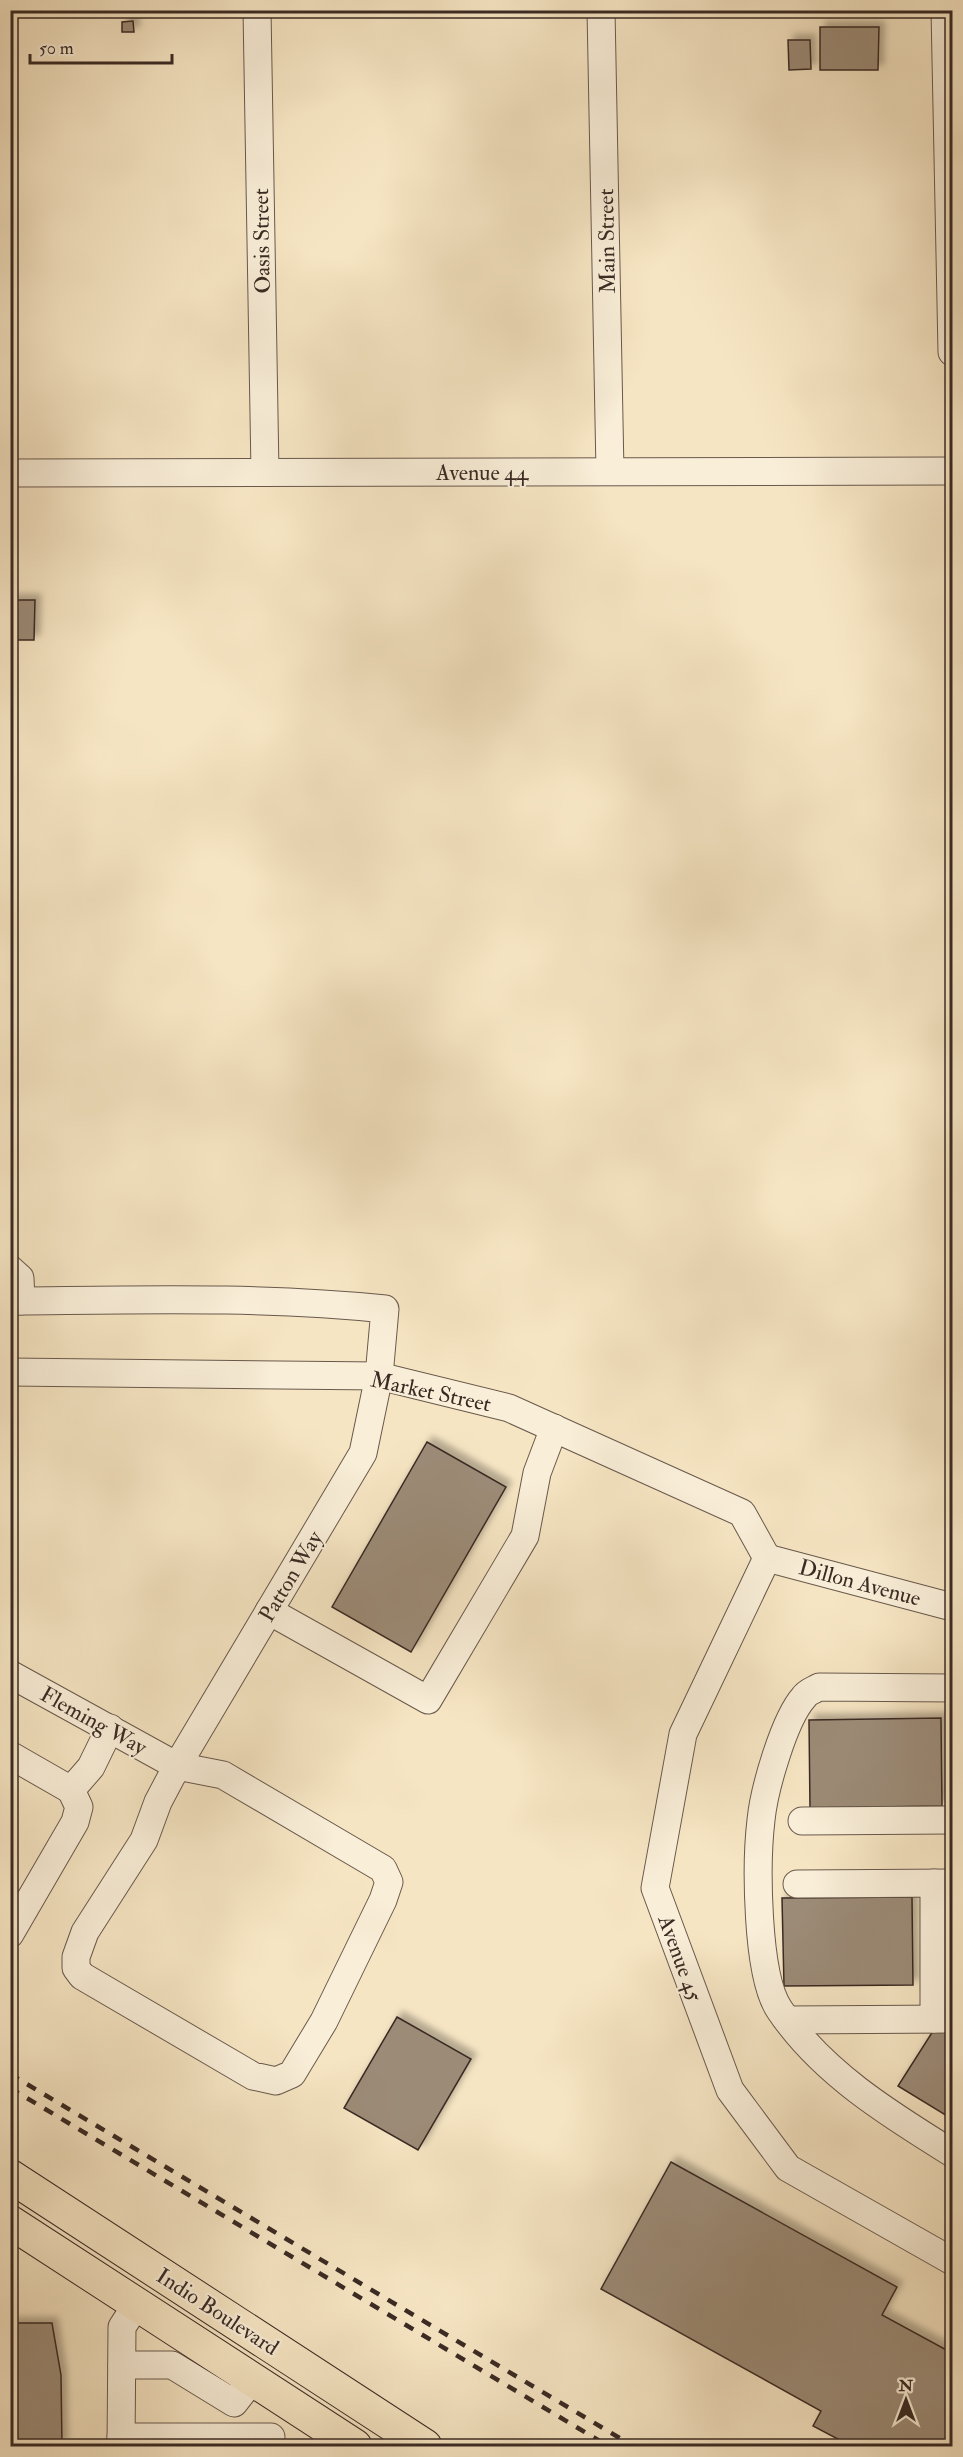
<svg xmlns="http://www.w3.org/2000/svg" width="963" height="2457" font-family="'IM FELL Double Pica',serif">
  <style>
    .building { fill: #9c8b77; stroke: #3a2a24; stroke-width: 1.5; filter: url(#shadow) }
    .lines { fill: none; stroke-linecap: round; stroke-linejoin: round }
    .minor-casing { stroke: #69594c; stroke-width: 29 }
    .major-casing { stroke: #3a2a24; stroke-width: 35 }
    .minor { stroke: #f9eed8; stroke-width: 27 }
    .major { stroke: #f6e5c3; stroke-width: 33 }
    .rail { stroke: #3a2a24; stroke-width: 4.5; stroke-dasharray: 10 10; stroke-linecap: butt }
    .labels { text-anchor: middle; stroke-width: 4.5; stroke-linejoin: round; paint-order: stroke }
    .street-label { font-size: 22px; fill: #3a2a24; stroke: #f9eed8 }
  </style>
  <defs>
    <filter id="shadow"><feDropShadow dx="5.5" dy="-5.5" stdDeviation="3" flood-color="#0004"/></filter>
  </defs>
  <rect width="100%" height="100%" fill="#f6e5c3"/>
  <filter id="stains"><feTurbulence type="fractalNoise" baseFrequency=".00333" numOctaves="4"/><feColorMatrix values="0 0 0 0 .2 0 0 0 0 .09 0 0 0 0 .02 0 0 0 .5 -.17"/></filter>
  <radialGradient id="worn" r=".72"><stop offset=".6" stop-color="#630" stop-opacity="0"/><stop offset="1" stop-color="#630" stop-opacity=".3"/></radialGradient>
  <!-- building -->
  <g class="building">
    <polygon points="133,21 134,32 122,32 122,22"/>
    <polygon points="820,27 879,27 878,70 820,70"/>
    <polygon points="788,40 810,40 811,69 789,70"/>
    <polygon points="10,600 35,600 34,640 10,640"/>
    <polygon points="427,1442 506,1487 411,1652 332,1607"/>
    <polygon points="941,1718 942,1806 810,1808 809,1720"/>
    <polygon points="941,1896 952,1896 952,1983 942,1984"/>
    <polygon points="912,1897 913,1985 784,1986 782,1898"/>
    <polygon points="397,2017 471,2059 418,2150 344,2108"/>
    <polygon points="933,2031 952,2033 952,2119 898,2086"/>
    <polygon points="671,2162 897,2287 882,2315 952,2353 952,2446 865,2446 860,2444 859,2446 851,2446 813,2426 821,2411 601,2289"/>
    <polygon points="10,2323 52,2323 61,2375 62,2446 10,2446"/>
  </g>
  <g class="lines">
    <defs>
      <g id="minor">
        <polyline points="257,10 265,472"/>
        <polyline points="601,10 610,471"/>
        <polyline points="945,10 952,352"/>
        <polyline points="10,473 952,471"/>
        <polyline points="10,1269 20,1278 21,1301"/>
        <path d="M10 1301C135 1300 261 1296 385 1309L379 1376 363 1453 177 1766 158 1802 144 1840 85 1932 76 1957V1968L82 1976 253 2076 276 2081 292 2074 324 2021 383 1900 389 1882 383 1869 223 1775 177 1766 10 1674"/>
        <polyline points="10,1372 379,1376 509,1408 742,1513 767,1558"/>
        <polyline points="767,1558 683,1734 655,1888 730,2090 788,2168 952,2261"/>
        <polyline points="767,1558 952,1607"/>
        <polyline points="269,1611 428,1700 525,1536 537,1473 554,1428"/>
        <path d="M952 1688 819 1687C814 1690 807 1692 804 1697 784 1719 764 1790 761 1820 756 1862 756 1974 779 2009 821 2072 889 2114 952 2153"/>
        <polyline points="10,1755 71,1790 91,1767 110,1728"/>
        <polyline points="802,1821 952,1820"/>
        <polyline points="934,1883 934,2019"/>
        <polyline points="797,1884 952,1883"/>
        <polyline points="10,1934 75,1822 79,1807 71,1790"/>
        <polyline points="787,2020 952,2019"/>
        <polyline points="122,2365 172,2365 234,2403 252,2380"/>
        <polyline points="121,2437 271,2437"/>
        <polyline points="121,2446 122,2327 137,2304"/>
      </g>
      <g id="major">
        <polyline points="10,2176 425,2446"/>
        <polyline points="10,2222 355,2446"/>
      </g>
    </defs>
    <!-- minor casing -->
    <use href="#minor" class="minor-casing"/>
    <!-- major casing -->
    <use href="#major" class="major-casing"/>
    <!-- minor -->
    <use href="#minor" class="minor"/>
    <!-- major -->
    <use href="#major" class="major"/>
    <!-- rail -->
    <g class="rail">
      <polyline points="10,2074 633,2446"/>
      <polyline points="10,2088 608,2446"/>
    </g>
  </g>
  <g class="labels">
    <!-- street labels -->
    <g class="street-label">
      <text transform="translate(261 241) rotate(-91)" y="8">Oasis Street</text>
      <text transform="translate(606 241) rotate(-91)" y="8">Main Street</text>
      <text x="482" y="480">Avenue 44</text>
      <text transform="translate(431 1391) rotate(12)" y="8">Market Street</text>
      <text transform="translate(290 1576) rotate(-59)" y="8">Patton Way</text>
      <text transform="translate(860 1582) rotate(15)" y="8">Dillon Avenue</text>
      <text transform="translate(94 1720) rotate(29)" y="8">Fleming Way</text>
      <text transform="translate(681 1958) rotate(70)" y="8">Avenue 45</text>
      <text transform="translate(218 2311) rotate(33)" y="8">Indio Boulevard</text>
    </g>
  </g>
  <!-- margin -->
  <rect width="963" height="2457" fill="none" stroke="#f6e5c3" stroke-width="36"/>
  <rect x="12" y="12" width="939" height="2433" fill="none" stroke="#3a2a24" stroke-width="3"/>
  <rect x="18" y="18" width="927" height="2421" fill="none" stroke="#3a2a24" stroke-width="1.5"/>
  <!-- north arrow -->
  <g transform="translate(906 2400)" stroke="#f9eed8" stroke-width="4.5" paint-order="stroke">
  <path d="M0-4.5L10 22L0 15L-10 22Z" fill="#3a2a24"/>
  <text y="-9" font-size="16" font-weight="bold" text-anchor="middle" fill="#3a2a24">N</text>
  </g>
  <!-- scale -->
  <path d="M30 54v9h142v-9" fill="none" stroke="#3a2a24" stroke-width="3"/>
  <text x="39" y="54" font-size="18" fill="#3a2a24" stroke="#f9eed8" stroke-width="4.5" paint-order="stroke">50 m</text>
  <rect width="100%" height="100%" filter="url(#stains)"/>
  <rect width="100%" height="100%" fill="url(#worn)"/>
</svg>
